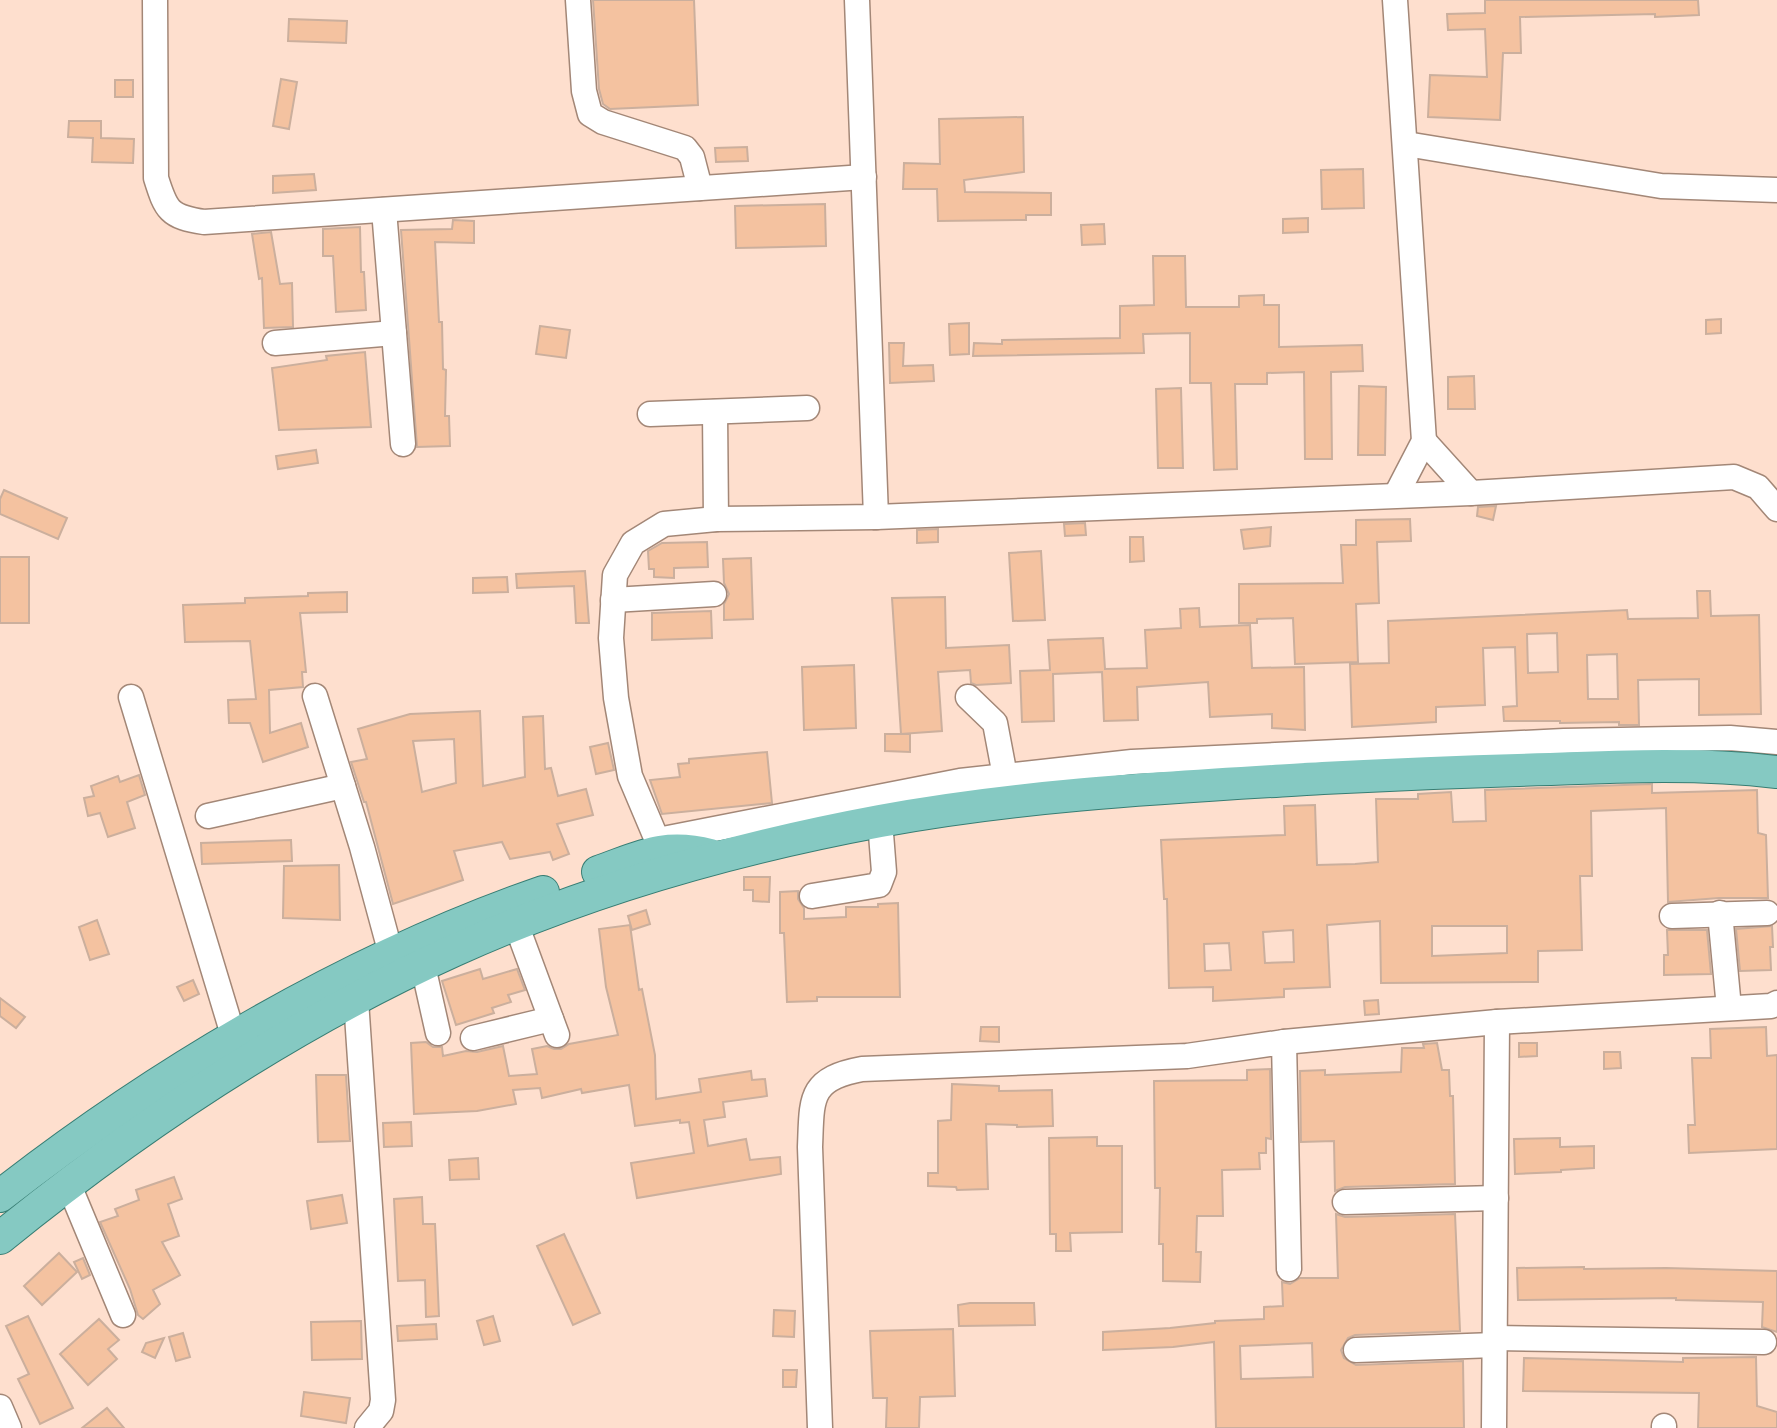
<svg xmlns="http://www.w3.org/2000/svg" width="1777" height="1428" font-family="'Fira Sans Condensed',sans-serif">
  <style>
    .building { fill: #f4c2a0; stroke: #cbaf9d; stroke-width: 2; fill-rule: evenodd }
    .lines { fill: none; stroke-linecap: round; stroke-linejoin: round }
    .minor-casing { stroke: #a38777; stroke-width: 27 }
    .major-casing { stroke: #377d73; stroke-width: 34 }
    .minor { stroke: #fff; stroke-width: 24 }
    .major { stroke: #85c9c2; stroke-width: 32 }
  </style>
  <rect width="100%" height="100%" fill="#fedfce"/>
  <!-- building -->
  <g class="building">
    <polygon points="593,0 694,0 698,105 610,109 603,104 599,89"/>
    <polygon points="1485,0 1698,0 1699,15 1655,17 1655,14 1520,17 1521,53 1503,53 1500,120 1428,117 1430,75 1487,77 1485,29 1448,30 1447,14 1485,13"/>
    <polygon points="289,19 347,21 346,43 288,41"/>
    <polygon points="281,79 297,82 289,129 273,126"/>
    <rect x="115" y="80" width="18" height="17"/>
    <polygon points="1023,117 1024,172 964,180 965,192 1051,193 1051,215 1026,215 1026,220 938,221 937,189 903,189 904,163 940,164 939,119"/>
    <polygon points="69,121 101,121 101,138 134,139 133,163 92,162 93,138 68,137"/>
    <polygon points="747,147 748,161 716,162 715,148"/>
    <polygon points="1363,169 1364,208 1322,209 1321,170"/>
    <polygon points="314,174 316,190 273,193 273,176"/>
    <polygon points="825,204 826,246 736,248 735,206"/>
    <polygon points="1308,218 1308,232 1283,233 1283,219"/>
    <polygon points="453,220 474,221 474,243 435,242 439,322 442,322 443,369 446,370 445,416 449,416 450,446 417,447 401,230 452,229"/>
    <polygon points="1104,224 1105,244 1082,245 1081,225"/>
    <polygon points="360,227 361,272 364,272 366,310 336,312 333,256 323,256 323,229"/>
    <polygon points="271,232 280,284 292,283 293,327 264,328 262,278 259,279 252,234"/>
    <polygon points="1153,256 1185,256 1186,307 1239,307 1239,296 1264,295 1264,305 1279,305 1279,347 1362,345 1363,371 1331,372 1332,459 1305,459 1304,372 1267,373 1267,384 1235,384 1237,469 1214,470 1211,383 1190,383 1190,333 1143,334 1144,353 973,356 974,343 1002,344 1002,340 1120,338 1120,306 1154,305"/>
    <polygon points="1721,319 1721,333 1706,334 1706,320"/>
    <polygon points="969,323 969,354 950,355 949,324"/>
    <polygon points="540,326 570,330 566,358 536,354"/>
    <polygon points="889,343 904,343 903,366 933,365 934,381 890,383"/>
    <polygon points="365,352 371,427 279,430 272,368 327,360 326,356"/>
    <polygon points="1474,376 1475,409 1448,409 1448,377"/>
    <polygon points="1359,386 1386,387 1385,455 1358,455"/>
    <polygon points="1181,388 1183,468 1158,468 1156,389"/>
    <polygon points="316,450 318,463 278,469 276,456"/>
    <polygon points="4,490 67,518 58,539 0,514 0,499"/>
    <polygon points="1496,506 1493,520 1477,516 1478,507"/>
    <polygon points="1410,519 1411,541 1377,542 1379,603 1356,604 1358,662 1295,664 1293,618 1257,619 1257,623 1239,623 1239,584 1343,583 1341,545 1356,545 1356,520"/>
    <polygon points="1085,523 1086,535 1065,536 1064,524"/>
    <polygon points="1271,527 1270,546 1244,549 1241,530"/>
    <polygon points="938,529 938,542 917,543 917,530"/>
    <polygon points="1130,537 1143,537 1144,561 1130,562"/>
    <polygon points="707,542 708,567 674,568 674,578 654,577 654,569 649,569 648,551 662,543"/>
    <polygon points="1041,551 1045,620 1013,621 1009,553"/>
    <rect x="0" y="557" width="29" height="66"/>
    <polygon points="751,558 753,619 724,620 724,604 729,594 724,583 723,559"/>
    <polygon points="585,571 589,623 576,623 574,586 517,588 516,574"/>
    <polygon points="507,577 508,592 473,593 473,578"/>
    <path d="M1697 591H1710L1711 616 1759 615 1761 714 1699 715V679L1638 680 1639 725H1619V722L1560 723V721H1504L1503 707 1517 706 1515 647 1483 648 1485 705 1436 707V722L1352 727 1350 664 1389 663 1388 621 1627 610 1628 619 1698 618ZM1557 633 1558 672 1528 673 1527 634ZM1617 654 1618 699H1588L1587 655Z"/>
    <polygon points="347,592 347,612 300,613 306,672 302,672 303,687 269,690 270,733 301,723 308,747 263,762 250,723 229,723 228,700 256,699 250,641 185,642 183,605 245,603 245,598 308,596 308,593"/>
    <polygon points="945,597 946,648 1009,645 1011,683 976,685 971,683 970,670 938,672 942,731 901,734 892,598"/>
    <polygon points="1199,608 1200,627 1250,625 1252,668 1304,667 1305,730 1272,728 1272,714 1210,717 1208,682 1137,687 1138,720 1104,721 1102,672 1053,674 1054,721 1022,722 1020,671 1050,670 1048,640 1103,638 1105,669 1147,668 1145,630 1181,628 1180,609"/>
    <polygon points="711,611 712,638 652,640 652,613"/>
    <polygon points="854,665 856,728 804,730 802,667"/>
    <path d="M480 711 483 786 525 777 523 717 543 716 545 769 551 768 558 796 586 789 593 815 557 824 569 854 553 860 550 852 510 859 502 842 454 851 463 880 393 904 366 802H364L351 762 367 759 358 729 410 714ZM454 739 456 783 422 792 413 741Z"/>
    <polygon points="885,734 910,734 910,752 885,751"/>
    <polygon points="608,743 614,770 596,774 590,747"/>
    <polygon points="767,752 772,803 662,814 650,780 680,777 678,764 689,763 689,759"/>
    <polygon points="139,775 145,795 127,802 135,828 108,837 100,813 88,816 84,798 94,796 91,786 118,776 120,782"/>
    <path d="M1652 784V793L1757 790 1758 833 1766 835 1768 898H1719L1668 902 1666 808 1591 811 1592 876H1580L1582 950 1538 951V982L1381 983 1380 921 1327 925 1330 987 1284 989V997L1213 1001V987L1169 988 1167 899H1164L1161 840 1285 835 1284 806 1315 805 1317 865 1355 864 1378 862 1376 799H1418V794L1451 792 1453 822 1486 821 1485 790ZM1432 926H1507V953L1432 956ZM1293 930 1294 962 1265 963 1263 932ZM1229 943 1231 970 1205 971 1204 944Z"/>
    <polygon points="291,840 292,861 202,864 201,843"/>
    <polygon points="339,865 340,920 283,918 284,866"/>
    <polygon points="744,877 770,877 769,902 753,901 753,890 744,890"/>
    <polygon points="798,891 798,899 804,908 804,919 846,917 846,907 878,907 878,904 898,903 900,997 817,997 817,1001 787,1002 784,933 780,933 780,892"/>
    <polygon points="646,910 650,924 632,930 628,916"/>
    <polygon points="97,920 109,954 90,960 79,927"/>
    <polygon points="630,925 639,990 642,989 655,1055 656,1099 701,1092 699,1079 751,1071 752,1080 765,1079 767,1096 723,1102 725,1117 704,1120 708,1146 746,1139 750,1160 780,1157 781,1174 637,1198 631,1163 694,1153 689,1122 680,1123 680,1120 635,1126 629,1085 582,1093 581,1089 542,1098 540,1088 513,1090 516,1104 477,1111 414,1114 411,1043 426,1042 433,1047 442,1047 443,1056 466,1051 477,1052 503,1046 509,1076 537,1074 532,1049 547,1046 554,1049 561,1049 569,1044 618,1035 606,987 599,929"/>
    <polygon points="1772,926 1773,947 1770,947 1771,970 1740,971 1736,929"/>
    <polygon points="1667,930 1707,930 1711,974 1664,975 1664,955 1668,955"/>
    <polygon points="480,969 483,979 517,969 525,990 508,995 511,1002 492,1008 494,1013 456,1025 442,981"/>
    <polygon points="193,980 199,994 184,1001 177,987"/>
    <polygon points="0,998 25,1017 16,1028 0,1016"/>
    <polygon points="1378,1000 1379,1014 1365,1015 1364,1001"/>
    <polygon points="981,1027 999,1027 999,1042 980,1041"/>
    <polygon points="1766,1027 1767,1056 1777,1055 1777,1149 1689,1153 1688,1125 1695,1125 1692,1058 1711,1058 1710,1029"/>
    <polygon points="1437,1043 1442,1070 1449,1070 1450,1096 1453,1096 1455,1184 1345,1187 1335,1191 1334,1141 1301,1142 1300,1071 1325,1070 1325,1075 1401,1072 1402,1048 1424,1048 1423,1044"/>
    <polygon points="1519,1043 1537,1043 1537,1056 1519,1057"/>
    <polygon points="1604,1052 1620,1052 1621,1068 1604,1069"/>
    <polygon points="1270,1069 1271,1139 1266,1138 1266,1153 1259,1153 1260,1169 1222,1170 1223,1216 1197,1216 1196,1252 1201,1252 1200,1282 1163,1281 1163,1244 1159,1244 1160,1188 1155,1188 1154,1081 1247,1080 1247,1070"/>
    <polygon points="316,1075 346,1075 350,1141 318,1142"/>
    <polygon points="952,1084 999,1086 999,1091 1052,1090 1053,1126 1017,1127 1017,1125 986,1124 988,1189 957,1190 956,1187 928,1186 928,1173 938,1173 938,1121 951,1120"/>
    <polygon points="411,1122 412,1146 384,1147 383,1123"/>
    <polygon points="1097,1137 1097,1146 1122,1146 1122,1232 1070,1233 1071,1251 1056,1251 1056,1234 1050,1234 1049,1138"/>
    <polygon points="1560,1138 1560,1147 1594,1146 1594,1168 1561,1170 1561,1172 1515,1174 1514,1139"/>
    <polygon points="478,1158 479,1179 450,1180 449,1160"/>
    <polygon points="174,1177 182,1199 168,1204 179,1236 162,1242 180,1275 153,1290 160,1304 143,1319 138,1315 130,1289 100,1222 118,1216 115,1209 139,1200 136,1190"/>
    <polygon points="342,1195 347,1223 311,1229 307,1201"/>
    <polygon points="422,1197 423,1224 435,1224 439,1316 426,1317 425,1280 398,1281 394,1199"/>
    <path d="M1336 1214 1345 1217 1455 1214 1460 1331 1355 1335 1348 1338 1341 1350 1344 1358 1356 1365 1463 1361 1464 1428H1216L1214 1342 1173 1347 1103 1350V1332L1170 1328 1215 1323V1321L1264 1319V1307L1283 1306 1282 1282 1290 1284 1300 1278H1338ZM1312 1343 1313 1377 1241 1379 1240 1346Z"/>
    <polygon points="564,1234 600,1313 573,1325 537,1246"/>
    <polygon points="59,1253 77,1272 42,1305 24,1286"/>
    <polygon points="83,1258 90,1275 82,1279 74,1262"/>
    <polygon points="1584,1267 1584,1269 1666,1268 1777,1271 1777,1332 1762,1327 1763,1302 1676,1300 1676,1298 1518,1300 1517,1268"/>
    <polygon points="970,1303 1034,1303 1035,1325 959,1326 958,1305"/>
    <polygon points="774,1310 795,1311 794,1337 773,1336"/>
    <polygon points="28,1316 73,1408 40,1424 18,1379 29,1374 6,1326"/>
    <polygon points="493,1316 500,1341 484,1345 477,1321"/>
    <polygon points="99,1319 119,1340 108,1349 117,1359 88,1385 60,1354"/>
    <polygon points="361,1321 362,1359 312,1360 311,1322"/>
    <polygon points="436,1324 437,1339 398,1341 397,1326"/>
    <polygon points="953,1329 955,1396 920,1397 919,1428 886,1428 887,1398 873,1398 870,1331"/>
    <polygon points="183,1333 190,1357 176,1361 169,1337"/>
    <polygon points="164,1338 155,1358 142,1352 146,1343"/>
    <polygon points="1756,1357 1757,1406 1777,1412 1777,1428 1698,1428 1699,1393 1523,1391 1524,1358 1683,1362 1683,1358"/>
    <polygon points="783,1370 797,1370 796,1387 783,1387"/>
    <polygon points="304,1392 350,1398 346,1423 301,1416"/>
    <polygon points="107,1408 124,1428 82,1428"/>
  </g>
  <g class="lines">
    <defs>
      <g id="minor">
        <path d="M155 0 156 178C166 210 169 217 204 222L864 177"/>
        <polyline points="578,0 584,91 590,114 603,122 685,148 692,157 700,188"/>
        <polyline points="857,0 876,517"/>
        <polyline points="1395,0 1424,441 1396,495"/>
        <polyline points="1406,144 1661,186 1777,190"/>
        <polyline points="384,210 403,444"/>
        <polyline points="275,343 394,333"/>
        <polyline points="715,412 716,519"/>
        <polyline points="650,414 807,408"/>
        <polyline points="1424,441 1471,493"/>
        <polyline points="613,600 714,594"/>
        <polyline points="315,696 362,847 391,954"/>
        <polyline points="131,697 234,1038"/>
        <polyline points="968,697 995,723 1005,776"/>
        <polyline points="208,816 343,786"/>
        <polyline points="658,840 960,781 1132,762 1564,741 1730,738 1777,742"/>
        <polyline points="668,866 630,776 616,698 611,638 615,575 633,543 664,524 716,519 876,517 1471,493 1734,477 1758,487 1777,509"/>
        <polyline points="812,896 879,885 884,872 880,821"/>
        <polyline points="1720,913 1729,1008"/>
        <polyline points="1672,916 1767,913"/>
        <polyline points="516,924 557,1035"/>
        <polyline points="423,966 438,1033"/>
        <polyline points="356,1000 383,1400 381,1411 367,1428"/>
        <polyline points="473,1038 551,1019"/>
        <polyline points="1284,1042 1289,1269"/>
        <polyline points="68,1183 123,1315"/>
        <polyline points="1345,1202 1496,1198"/>
        <polyline points="1495,1338 1764,1342"/>
        <polyline points="1356,1350 1495,1345"/>
        <polyline points="0,1407 9,1428"/>
        <polyline points="1664,1426 1664,1428"/>
        <path d="M820 1428 810 1147C812 1099 808 1079 862 1069L1187 1056 1284 1042 1497 1022 1771 1006 1777 1003"/>
        <polyline points="1494,1428 1497,1022"/>
      </g>
      <g id="major">
        <path d="M598 872C641 857 664 843 710 855"/>
        <path d="M0 1196C160 1071 350 959 543 892"/>
        <path d="M0 1238C137 1127 293 1023 455 950 590 889 735 848 880 821 1026 794 1175 787 1323 778 1399 774 1474 771 1550 769 1626 766 1701 763 1777 772"/>
      </g>
    </defs>
    <!-- minor casing -->
    <use href="#minor" class="minor-casing"/>
    <!-- major casing -->
    <use href="#major" class="major-casing"/>
    <!-- minor -->
    <use href="#minor" class="minor"/>
    <!-- major -->
    <use href="#major" class="major"/>
  </g>
</svg>
